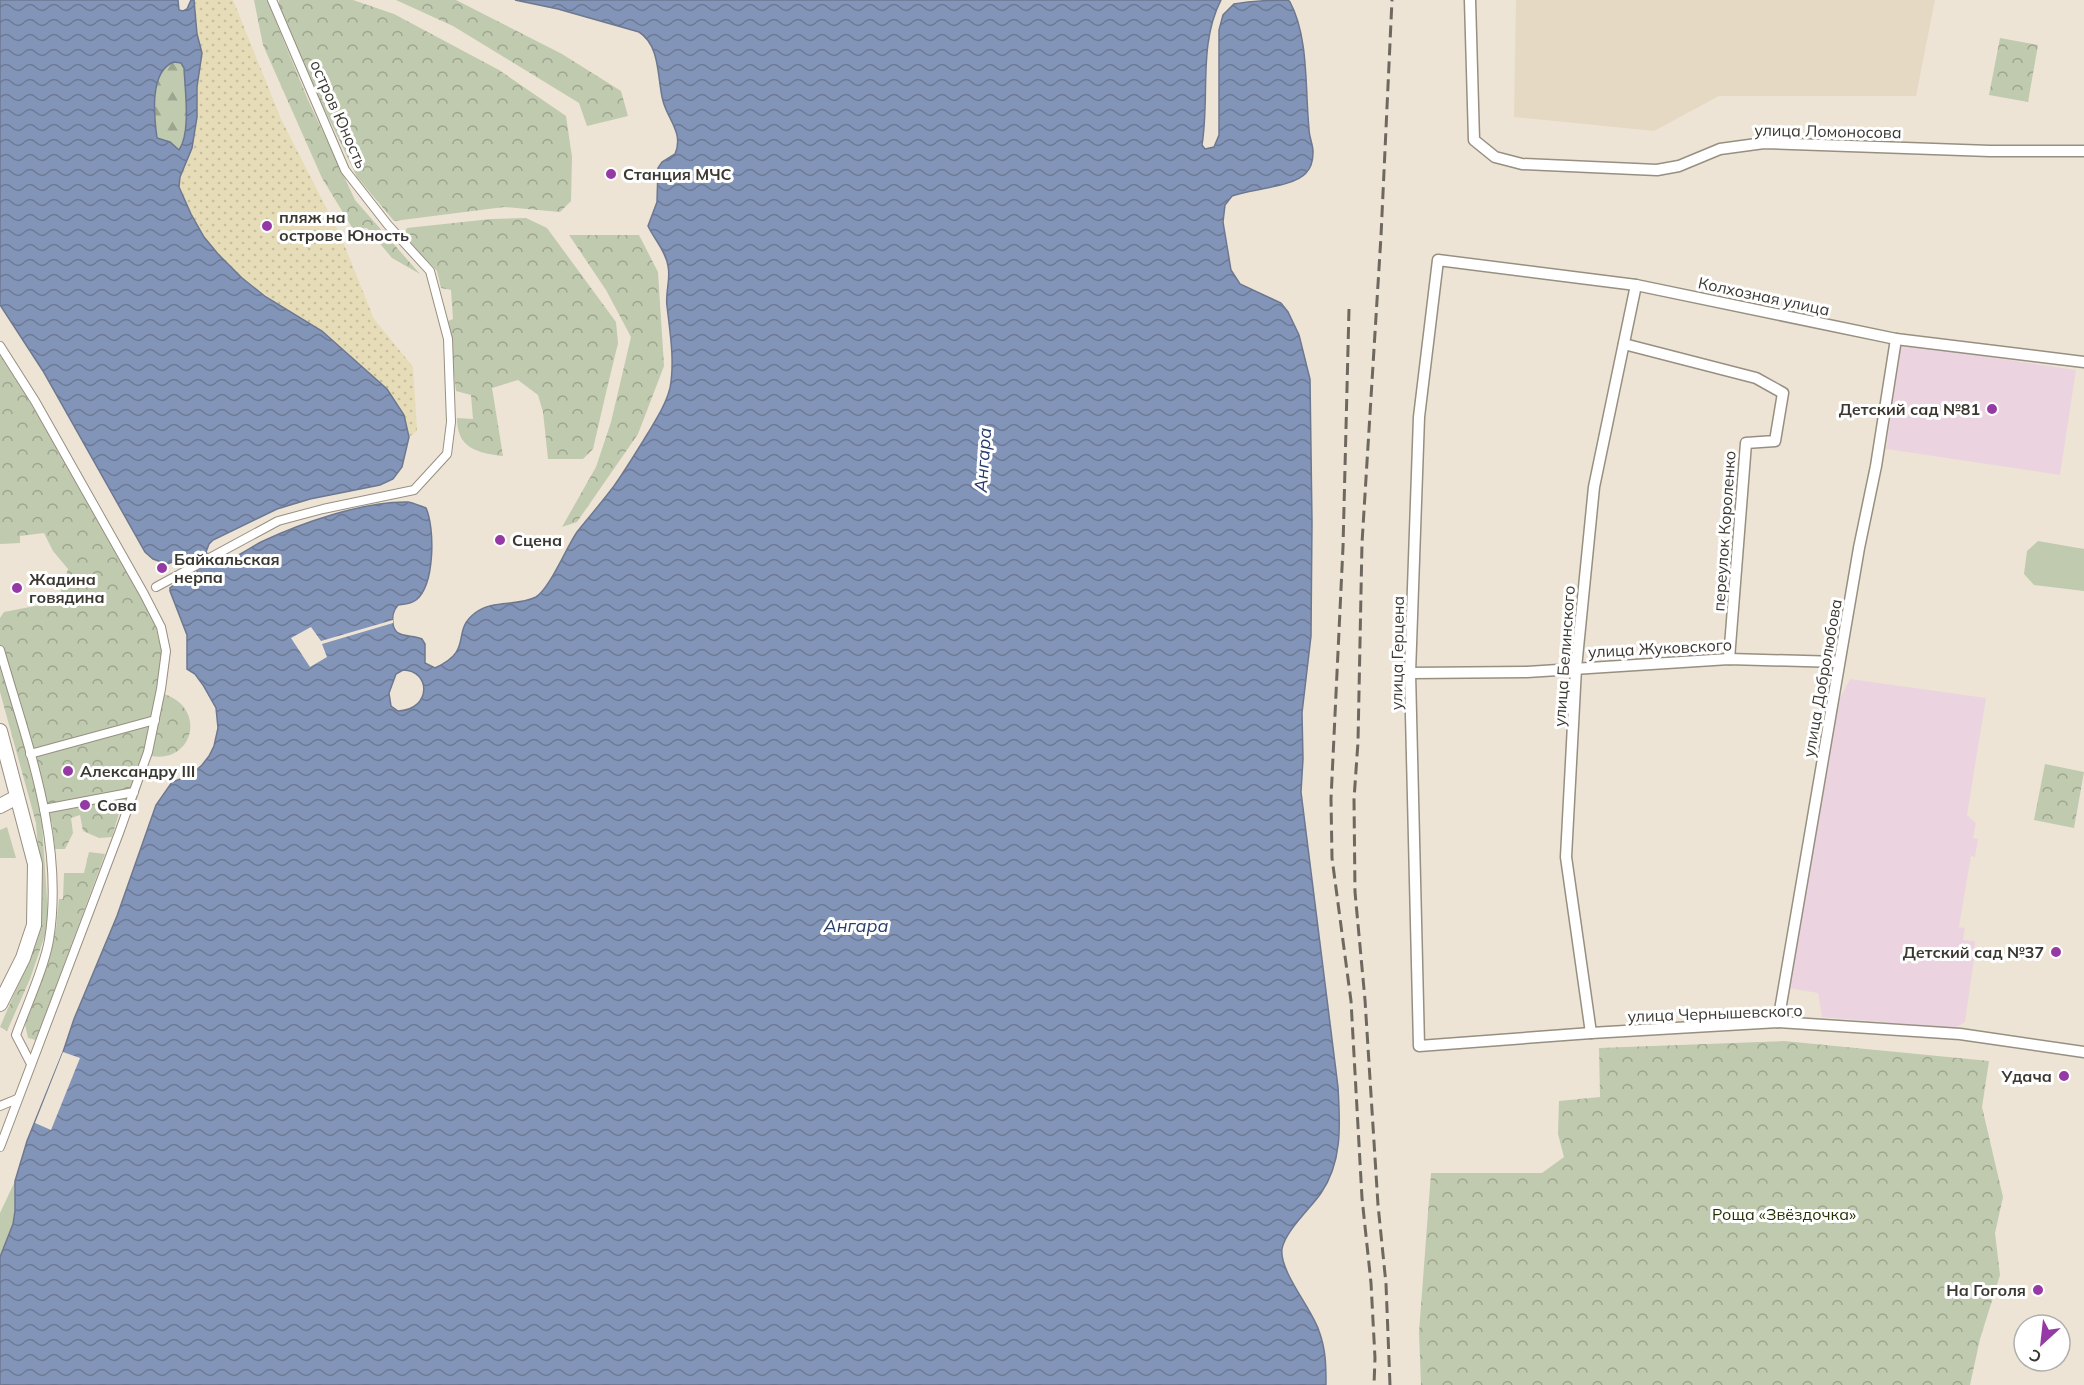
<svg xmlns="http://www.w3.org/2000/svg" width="2084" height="1385" font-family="Mulish,sans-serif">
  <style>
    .built { fill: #e6d9c3 }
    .education { fill: #ebd4e0 }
    .green { fill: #c0caaf }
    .forest { fill: url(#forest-firs) }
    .sand { fill: url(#sand-dots) }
    .park { fill: url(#park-crowns) }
    .water { fill: url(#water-waves); stroke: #6d7890; stroke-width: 1.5; fill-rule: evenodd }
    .pier { fill: #ede4d5 }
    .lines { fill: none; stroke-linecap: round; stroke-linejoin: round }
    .pedestrian-casing { stroke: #978f81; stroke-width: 10 }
    .minor-casing { stroke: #978f81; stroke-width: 13 }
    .tertiary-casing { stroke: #978f81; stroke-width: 16 }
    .pedestrian { stroke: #fff; stroke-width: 8 }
    .minor { stroke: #fff; stroke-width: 10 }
    .tertiary { stroke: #fff; stroke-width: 14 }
    .rail { stroke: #6e6960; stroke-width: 3; stroke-dasharray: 12 6; stroke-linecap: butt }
    .poi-dot { fill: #953aa5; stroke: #fff; stroke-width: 2 }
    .labels { text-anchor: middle; stroke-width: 6; stroke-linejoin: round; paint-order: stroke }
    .street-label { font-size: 16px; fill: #3b3832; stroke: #fff }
    .poi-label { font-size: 16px; font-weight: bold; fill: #3b3832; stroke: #fff; text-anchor: start }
    .park-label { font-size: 16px; fill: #243102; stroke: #fff }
    .water-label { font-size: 18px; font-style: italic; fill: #263c6c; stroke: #fff }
  </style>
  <defs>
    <pattern id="forest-firs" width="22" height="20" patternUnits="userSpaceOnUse" patternTransform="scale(1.5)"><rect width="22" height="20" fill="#c0caaf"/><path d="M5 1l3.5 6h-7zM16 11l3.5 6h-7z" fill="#9da58f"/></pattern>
    <pattern id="sand-dots" width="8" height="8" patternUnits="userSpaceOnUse" patternTransform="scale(1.5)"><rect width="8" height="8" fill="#e6dcb7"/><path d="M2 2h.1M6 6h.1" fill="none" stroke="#c6be9e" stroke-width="1.8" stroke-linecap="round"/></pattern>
    <pattern id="park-crowns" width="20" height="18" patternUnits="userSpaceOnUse" patternTransform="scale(1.5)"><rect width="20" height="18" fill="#c0caaf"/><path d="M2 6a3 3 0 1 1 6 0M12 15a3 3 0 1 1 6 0" fill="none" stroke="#9da58f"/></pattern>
    <pattern id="water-waves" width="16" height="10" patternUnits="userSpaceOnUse" patternTransform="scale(1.5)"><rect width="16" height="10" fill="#8294b8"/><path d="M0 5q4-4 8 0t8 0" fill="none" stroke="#6c7a96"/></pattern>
  </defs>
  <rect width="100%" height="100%" fill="#ede4d5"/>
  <!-- built -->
  <polygon class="built" points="1516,0 1935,0 1916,96 1719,96 1654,131 1514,117"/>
  <!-- education -->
  <g class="education">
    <polygon points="1901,344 2076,370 2060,475 1886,449"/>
    <polygon points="1850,679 1986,698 1967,815 1976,823 1973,838 1978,839 1975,857 1971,856 1959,927 1965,928 1963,940 1975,941 1974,959 1965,1022 1955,1028 1822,1017 1818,993 1788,988 1838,702"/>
  </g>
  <!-- green -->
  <g class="green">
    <polygon points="2038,541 2084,549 2084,591 2034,585 2024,574 2027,551"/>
    <polygon points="7,827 16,858 0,858 0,830"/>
    <polygon points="15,1181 15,1211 13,1224 0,1257 0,1213"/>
  </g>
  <!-- forest -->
  <path class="forest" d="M174 62 181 63 184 68C185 90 191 133 178 150L168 141 157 138C154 116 149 72 174 62Z"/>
  <!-- sand -->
  <polygon class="sand" points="194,0 233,0 281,119 341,237 374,319 413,367 417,431 409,437 404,415 287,310 242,278 218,254 204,237 191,214 179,188 180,177 192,148 197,117 197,87 202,53 197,34"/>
  <!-- park -->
  <g class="park">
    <polygon points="254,0 267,0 308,100 355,200 420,274 392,258 367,228 353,229 322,178 263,45"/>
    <polygon points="279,0 353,0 394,14 499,70 566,116 572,157 571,201 560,212 504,207 394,221 357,177 279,15"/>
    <polygon points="396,0 456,0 562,54 621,91 628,116 587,126 579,103 453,26"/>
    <polygon points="2000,38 2038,45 2028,102 1989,95"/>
    <path d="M526 218 547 228 616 322 618 343 605 397 593 449 583 459H548L543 412 538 395 518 380 492 388 503 456C477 453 457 448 457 418L473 419 471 395 456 391 448 321 453 319 451 290 441 288 437 271 403 235 407 228 491 219Z"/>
    <polygon points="569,235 639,235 658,272 664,366 638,434 577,522 562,527 596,467 611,422 631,337 606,290"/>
    <path d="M0 352 80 486 144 601 156 628 163 657 157 692C209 703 195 764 151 756L136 802 121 806 112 837 99 838 83 831 80 815 71 818 73 833 65 849H55L52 822 42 823 48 915 45 935 30 979 7 1031 0 1027 38 938 42 903 36 823 0 692V618L4 612 45 604 60 594 68 569 53 551 44 533 20 536V543L0 544Z"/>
    <polygon points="2045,764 2084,772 2074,828 2034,820"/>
    <polygon points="89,852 105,854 36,1040 28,1038 25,1024 45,968 56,929 59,899 63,899 64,873 84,873"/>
    <polygon points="1784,1041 1989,1061 1982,1107 2003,1197 1995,1233 2000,1275 1980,1339 1970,1385 1421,1385 1419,1332 1431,1173 1542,1173 1564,1157 1558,1134 1559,1101 1600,1097 1599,1048"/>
  </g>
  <!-- water -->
  <path class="water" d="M0 0H178L179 10 183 11 187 9 191 0H194L197 34 202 53 197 87V117L192 148 180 177 179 187 191 214 204 237 218 254 242 278 266 297 322 331 387 389 404 415 409 437 402 467 393 479 380 485 310 499 277 509 213 540 209 544 206 552 212 562C224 567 249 548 261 542 301 523 364 501 408 502 414 503 420 506 426 508 435 528 435 585 416 600 411 604 405 604 398 605 393 611 392 616 393 624 395 639 411 634 422 639L425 644V663L435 668C475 650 450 632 475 613 493 599 517 607 536 597 550 588 566 548 577 532 589 517 602 502 614 486 626 469 637 451 648 433 657 418 666 404 670 388 675 362 670 332 667 306 665 293 671 279 668 266 666 251 654 239 648 226L657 202 658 168 662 162 675 154C684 133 668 120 663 101 657 79 661 46 639 32L558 9 515 0H1221C1198 45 1210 96 1202 145L1205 149 1214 147 1219 135V30L1223 15 1234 4C1252 1 1269 0 1288 0L1290 2C1309 37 1305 90 1309 129 1309 137 1313 144 1313 152 1313 159 1311 168 1306 173 1294 187 1250 189 1232 196L1225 205 1223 222 1231 270 1240 284 1281 303 1288 312 1299 335 1310 379 1312 522 1311 636 1302 713 1303 759 1301 792 1338 1087C1340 1123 1343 1161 1321 1193 1311 1208 1285 1231 1282 1249 1279 1271 1312 1309 1319 1331 1326 1350 1326 1366 1326 1385H0V1257L13 1224 15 1211V1181L27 1141 63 1052 74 1019 117 916 156 805 172 782 191 775 202 765 209 756 214 746 218 728 216 708 203 685 195 674 187 669V635L170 591V588L184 578H195L197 574V568L188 557 167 564 153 559 145 552 43 371 0 305ZM174 62 181 63 184 68C185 90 191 133 179 150L170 142 157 138C154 116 149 71 174 62ZM403 670C431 670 432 710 398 711L391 706 389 693 396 674Z"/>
  <!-- pier -->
  <g class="pier">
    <polygon points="393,620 393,623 322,644 327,657 310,667 291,638 311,627 321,641"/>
    <polygon points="63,1052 80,1058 51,1130 35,1123"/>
  </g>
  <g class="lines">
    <defs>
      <g id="pedestrian">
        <polyline points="0,346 35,401 144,594 161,627 166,651 161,689 148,752 119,833 0,1147"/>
        <polyline points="156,587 278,521 323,509 414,490 447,454 451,422 448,339 430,271 388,225 345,170 272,0"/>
        <path d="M0 650C27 744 65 841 49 940 44 969 26 1007 16 1035L31 1064"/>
        <polyline points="30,754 155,720"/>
        <polyline points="44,809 134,792"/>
        <polyline points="0,1106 17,1099"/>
      </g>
      <g id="minor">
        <polyline points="1470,0 1474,140 1495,157 1522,164 1657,170 1679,166 1720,149 1764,143 1990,151 2084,151"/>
        <polyline points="1624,344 1756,378 1783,393 1775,441 1746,443 1729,659"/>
        <polyline points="2084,362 1896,339 1636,285 1438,260 1419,417 1410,673 1419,1046 1591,1033 1778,1022 1960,1034 2084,1052"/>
        <polyline points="1410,673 1527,672 1729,659 1839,662"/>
        <polyline points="1778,1022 1859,548 1876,466 1896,339"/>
        <polyline points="1591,1033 1566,857 1576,668 1594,487 1636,285"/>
      </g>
      <g id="tertiary">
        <polyline points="0,731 35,864 34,925 23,958 0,1004"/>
        <polyline points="0,806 17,797"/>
      </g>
    </defs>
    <!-- pedestrian casing -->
    <use href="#pedestrian" class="pedestrian-casing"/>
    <!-- minor casing -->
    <use href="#minor" class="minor-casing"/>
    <!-- tertiary casing -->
    <use href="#tertiary" class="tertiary-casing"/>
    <!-- pedestrian -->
    <use href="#pedestrian" class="pedestrian"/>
    <!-- minor -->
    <use href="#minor" class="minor"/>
    <!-- tertiary -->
    <use href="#tertiary" class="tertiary"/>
    <!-- rail -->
    <g class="rail">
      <polyline points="1349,309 1343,547 1331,799 1332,858 1351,1001 1362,1198 1371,1283 1375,1358 1374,1385"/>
      <polyline points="1390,1385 1386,1284 1378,1205 1365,1000 1355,892 1354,799 1358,742 1362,543 1381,236 1392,0"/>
    </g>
  </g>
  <!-- markers -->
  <g class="poi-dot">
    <circle cx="611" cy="174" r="6"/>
    <circle cx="267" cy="226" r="6"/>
    <circle cx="1992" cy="409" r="6"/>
    <circle cx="500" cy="540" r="6"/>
    <circle cx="162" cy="568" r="6"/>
    <circle cx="17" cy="588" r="6"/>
    <circle cx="68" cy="771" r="6"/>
    <circle cx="85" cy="805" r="6"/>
    <circle cx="2056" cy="952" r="6"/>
    <circle cx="2064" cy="1076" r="6"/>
    <circle cx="2038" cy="1290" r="6"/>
  </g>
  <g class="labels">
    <!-- street labels -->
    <g class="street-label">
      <text transform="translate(339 114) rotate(66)" y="6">остров Юность</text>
      <text transform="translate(1828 131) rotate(1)" y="6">улица Ломоносова</text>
      <text transform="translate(1764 296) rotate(12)" y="6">Колхозная улица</text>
      <text transform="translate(1724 531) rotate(-86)" y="6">переулок Короленко</text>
      <text transform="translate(1660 648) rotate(-3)" y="6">улица Жуковского</text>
      <text transform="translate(1397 653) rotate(-89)" y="6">улица Герцена</text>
      <text transform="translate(1564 656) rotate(-86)" y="6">улица Белинского</text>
      <text transform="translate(1822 678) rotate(-80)" y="6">улица Добролюбова</text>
      <text transform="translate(1715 1013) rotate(-2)" y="6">улица Чернышевского</text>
    </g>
    <!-- poi labels -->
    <g class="poi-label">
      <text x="623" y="180">Станция МЧС</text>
      <text x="279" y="223">пляж на<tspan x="279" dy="18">острове Юность</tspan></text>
      <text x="1980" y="415" text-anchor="end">Детский сад №81</text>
      <text x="512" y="546">Сцена</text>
      <text x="174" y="565">Байкальская<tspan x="174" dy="18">нерпа</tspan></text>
      <text x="29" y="585">Жадина<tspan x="29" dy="18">говядина</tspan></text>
      <text x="80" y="777">Александру III</text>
      <text x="97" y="811">Сова</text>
      <text x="2044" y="958" text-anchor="end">Детский сад №37</text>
      <text x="2052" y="1082" text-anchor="end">Удача</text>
      <text x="2026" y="1296" text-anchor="end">На Гоголя</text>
    </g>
    <!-- park labels -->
    <g class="park-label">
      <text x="1784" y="1220">Роща «Звёздочка»</text>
    </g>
    <!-- water labels -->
    <g class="water-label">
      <text transform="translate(983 460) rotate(-86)" y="6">Ангара</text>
      <text x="856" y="932">Ангара</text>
    </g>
  </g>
  <!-- north arrow -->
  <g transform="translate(2042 1343) rotate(207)"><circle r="28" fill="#ffffff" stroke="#b1afad" stroke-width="1.5"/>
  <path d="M0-4.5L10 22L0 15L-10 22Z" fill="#953aa5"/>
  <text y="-9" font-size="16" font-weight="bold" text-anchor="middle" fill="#3b3832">С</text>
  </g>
</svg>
